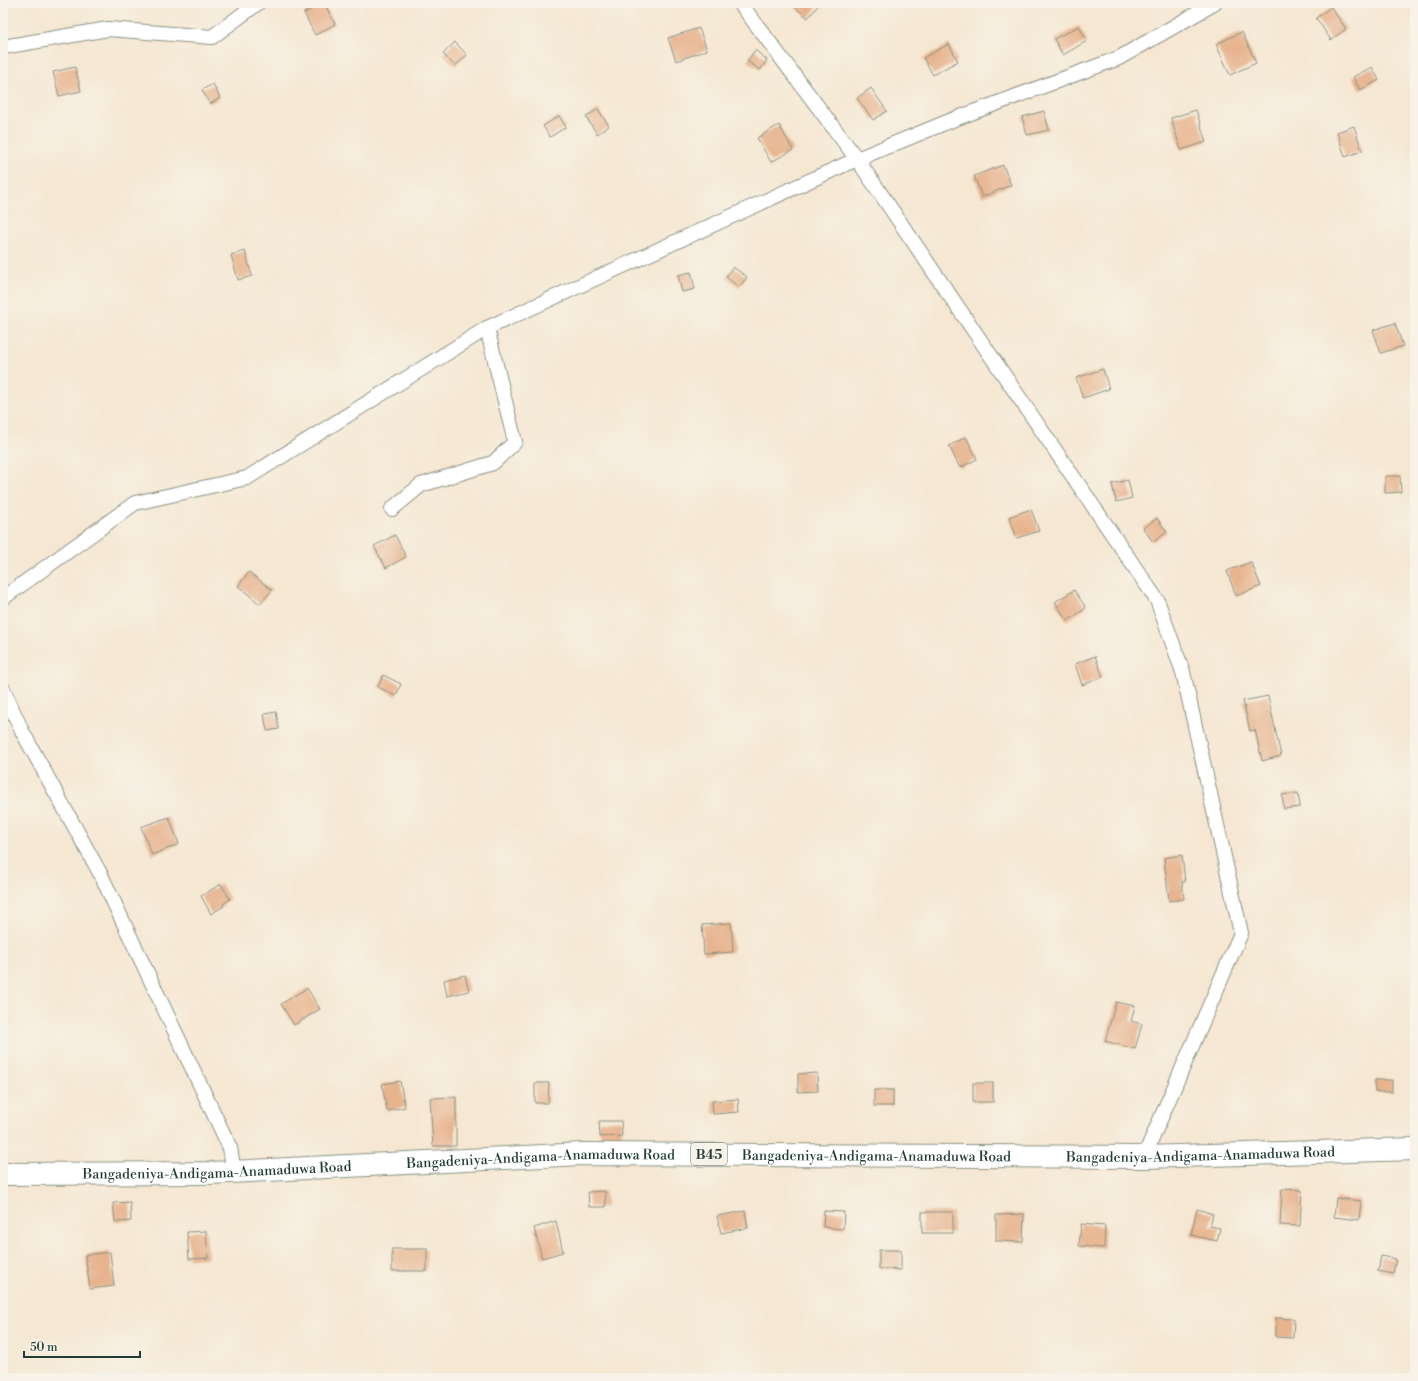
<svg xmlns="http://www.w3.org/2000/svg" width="1418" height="1381" font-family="'Libre Bodoni',serif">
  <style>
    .building { fill: #e7b48e }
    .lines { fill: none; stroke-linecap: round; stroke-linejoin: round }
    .street-casing { stroke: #8a9283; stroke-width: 16 }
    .primary-casing { stroke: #8a9283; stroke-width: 24 }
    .street { stroke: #fff; stroke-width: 14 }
    .primary { stroke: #fff; stroke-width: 22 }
    .labels { text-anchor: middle; stroke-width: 3; stroke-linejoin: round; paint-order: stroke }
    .shield { fill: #f7f3e8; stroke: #60746a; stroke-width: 1 }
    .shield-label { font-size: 13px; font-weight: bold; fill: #1f3d34 }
    .street-label { font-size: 14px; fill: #1f3d34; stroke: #f7f3e8 }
  </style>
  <rect width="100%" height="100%" fill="#f7f3e8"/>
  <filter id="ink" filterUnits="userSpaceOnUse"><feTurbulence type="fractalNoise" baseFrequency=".025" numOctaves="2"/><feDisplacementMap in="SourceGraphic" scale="8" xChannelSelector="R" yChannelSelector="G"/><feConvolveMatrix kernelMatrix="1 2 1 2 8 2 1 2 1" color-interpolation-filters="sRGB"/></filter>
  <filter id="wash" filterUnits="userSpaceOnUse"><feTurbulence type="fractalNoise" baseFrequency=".012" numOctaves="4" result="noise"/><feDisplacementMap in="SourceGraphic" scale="16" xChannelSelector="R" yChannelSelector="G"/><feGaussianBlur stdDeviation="0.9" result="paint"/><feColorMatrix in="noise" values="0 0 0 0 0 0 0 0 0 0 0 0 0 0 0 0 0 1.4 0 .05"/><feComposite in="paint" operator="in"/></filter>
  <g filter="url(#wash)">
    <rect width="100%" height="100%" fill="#f5e7d2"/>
    <g id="blocks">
      <!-- building -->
      <g class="building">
        <polygon points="324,3 335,24 315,35 304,13"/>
        <polygon points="790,3 820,3 808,18"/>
        <polygon points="1331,7 1346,29 1331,40 1316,18"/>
        <polygon points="1079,26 1087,41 1063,55 1054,39"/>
        <polygon points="699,28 707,50 676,61 668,38"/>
        <polygon points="1242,32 1256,63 1230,75 1216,44"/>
        <polygon points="455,42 467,55 455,66 443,54"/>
        <polygon points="949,44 958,61 933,75 923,58"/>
        <polygon points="755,50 767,60 760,70 747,61"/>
        <polygon points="75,67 81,91 59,96 53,72"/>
        <polygon points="1372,67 1379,80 1360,90 1353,77"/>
        <polygon points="213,84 220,98 210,104 202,90"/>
        <polygon points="871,88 887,111 873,120 857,98"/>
        <polygon points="598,109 609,126 597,134 586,117"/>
        <polygon points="1196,110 1206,142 1181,150 1171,118"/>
        <polygon points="1044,111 1049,130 1027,135 1022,117"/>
        <polygon points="559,116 566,127 550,137 543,126"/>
        <polygon points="779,125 793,150 771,162 757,138"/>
        <polygon points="1354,126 1362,151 1345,157 1337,132"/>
        <polygon points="1003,165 1011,185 982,197 974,176"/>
        <polygon points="245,251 252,276 238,280 231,255"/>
        <polygon points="733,267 747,277 739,287 726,277"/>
        <polygon points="691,272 695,289 682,292 678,275"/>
        <polygon points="1395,323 1403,346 1381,353 1373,330"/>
        <polygon points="1103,369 1109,389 1083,398 1076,378"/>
        <polygon points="966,437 977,459 960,468 949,446"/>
        <polygon points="1385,476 1400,476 1401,492 1385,493"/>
        <polygon points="1128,480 1132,498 1116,502 1112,484"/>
        <polygon points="1031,509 1039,531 1017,538 1009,517"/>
        <polygon points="1157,518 1167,532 1153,542 1143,528"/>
        <polygon points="395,535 406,557 386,568 374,546"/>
        <polygon points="1251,562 1261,586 1236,596 1227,571"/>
        <polygon points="249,572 272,590 260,604 238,586"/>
        <polygon points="1074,590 1086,608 1067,621 1055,602"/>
        <polygon points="1095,656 1103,677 1082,685 1075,664"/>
        <polygon points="383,675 401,684 396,696 378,687"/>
        <polygon points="1268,696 1281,756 1262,761 1255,730 1250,731 1243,701"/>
        <polygon points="276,712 279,729 267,731 264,714"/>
        <polygon points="1298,793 1300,807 1284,809 1282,795"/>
        <polygon points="169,817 179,844 152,855 141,827"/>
        <polygon points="1182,855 1185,882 1182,882 1184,899 1169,901 1164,858"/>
        <polygon points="221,884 230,899 223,904 224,906 211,914 201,896"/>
        <polygon points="731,923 733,952 704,954 702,925"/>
        <polygon points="465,975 469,991 447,996 444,980"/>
        <polygon points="307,988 320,1009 294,1025 281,1004"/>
        <polygon points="1116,1002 1135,1006 1131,1021 1142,1024 1135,1049 1105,1041"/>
        <polygon points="817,1073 818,1091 798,1092 798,1074"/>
        <rect x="1375" y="1080" width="17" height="12"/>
        <polygon points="400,1081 405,1107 387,1111 382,1084"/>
        <polygon points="535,1083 549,1083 548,1103 535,1103"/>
        <rect x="973" y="1083" width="20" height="19"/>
        <rect x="874" y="1090" width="19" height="16"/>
        <polygon points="456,1097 456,1146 433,1146 430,1098"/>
        <polygon points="738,1099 739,1112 713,1114 712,1101"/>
        <polygon points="599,1121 621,1121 622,1136 600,1137"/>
        <polygon points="1282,1189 1302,1190 1300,1226 1280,1225"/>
        <polygon points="605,1191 606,1207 589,1207 588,1192"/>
        <polygon points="1336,1198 1361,1201 1359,1220 1334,1217"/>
        <polygon points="130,1202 131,1221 115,1222 113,1203"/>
        <polygon points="1197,1209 1213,1214 1210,1226 1220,1228 1217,1241 1191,1235"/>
        <polygon points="745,1211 748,1228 721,1233 717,1216"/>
        <polygon points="824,1211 844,1212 843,1229 823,1227"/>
        <rect x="922" y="1212" width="31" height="21"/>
        <polygon points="1024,1214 1023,1242 996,1241 996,1215"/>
        <polygon points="556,1221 563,1252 542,1258 534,1228"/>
        <polygon points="1081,1224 1105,1226 1104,1248 1079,1246"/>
        <polygon points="206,1231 208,1258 189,1259 187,1232"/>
        <rect x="392" y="1249" width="35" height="22"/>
        <polygon points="879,1250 901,1250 901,1270 879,1269"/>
        <polygon points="110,1252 114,1286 90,1289 85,1255"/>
        <polygon points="1381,1256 1396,1259 1393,1274 1378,1271"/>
        <polygon points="1276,1318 1294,1319 1293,1338 1276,1337"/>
      </g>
    </g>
  </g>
  <g filter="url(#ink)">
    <use href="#blocks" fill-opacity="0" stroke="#8a9283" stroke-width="1"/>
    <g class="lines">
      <defs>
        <g id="street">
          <polyline points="740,3 857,159 1157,600 1183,672 1241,933 1144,1157"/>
          <polyline points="3,47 108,29 212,37 258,3"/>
          <polyline points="392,509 421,485 493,463 515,442 487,328"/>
          <polyline points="3,598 135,503 247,478 487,328 857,159 952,120 1119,58 1215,3"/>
          <polyline points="3,689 22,731 101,875 230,1148 234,1172"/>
        </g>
        <g id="primary">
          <path id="s1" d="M3 1174 210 1173 583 1154 1144 1157 1415 1149"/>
        </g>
      </defs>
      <!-- street casing -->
      <use href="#street" class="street-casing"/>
      <!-- primary casing -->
      <use href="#primary" class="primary-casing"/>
      <!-- street -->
      <use href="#street" class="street"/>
      <!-- primary -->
      <use href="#primary" class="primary"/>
    </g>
  </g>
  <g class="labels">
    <!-- shield labels -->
    <rect class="shield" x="691" y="1143" width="36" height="22" rx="3"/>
    <g class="shield-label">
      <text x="709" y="1159">B45</text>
    </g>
    <!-- street labels -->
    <g class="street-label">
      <text dy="5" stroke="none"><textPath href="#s1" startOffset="1198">Bangadeniya-Andigama-Anamaduwa Road</textPath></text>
      <text dy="5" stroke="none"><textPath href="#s1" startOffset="874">Bangadeniya-Andigama-Anamaduwa Road</textPath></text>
      <text dy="5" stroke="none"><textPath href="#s1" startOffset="538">Bangadeniya-Andigama-Anamaduwa Road</textPath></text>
      <text dy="5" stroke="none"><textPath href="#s1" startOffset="214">Bangadeniya-Andigama-Anamaduwa Road</textPath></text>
    </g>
  </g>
  <!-- margin -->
  <rect width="1418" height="1381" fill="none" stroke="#f7f3e8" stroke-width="16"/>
  <!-- scale -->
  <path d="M24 1351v6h116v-6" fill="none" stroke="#1f3d34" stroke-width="2"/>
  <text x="30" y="1351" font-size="12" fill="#1f3d34" stroke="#f7f3e8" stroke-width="3" paint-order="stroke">50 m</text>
</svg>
